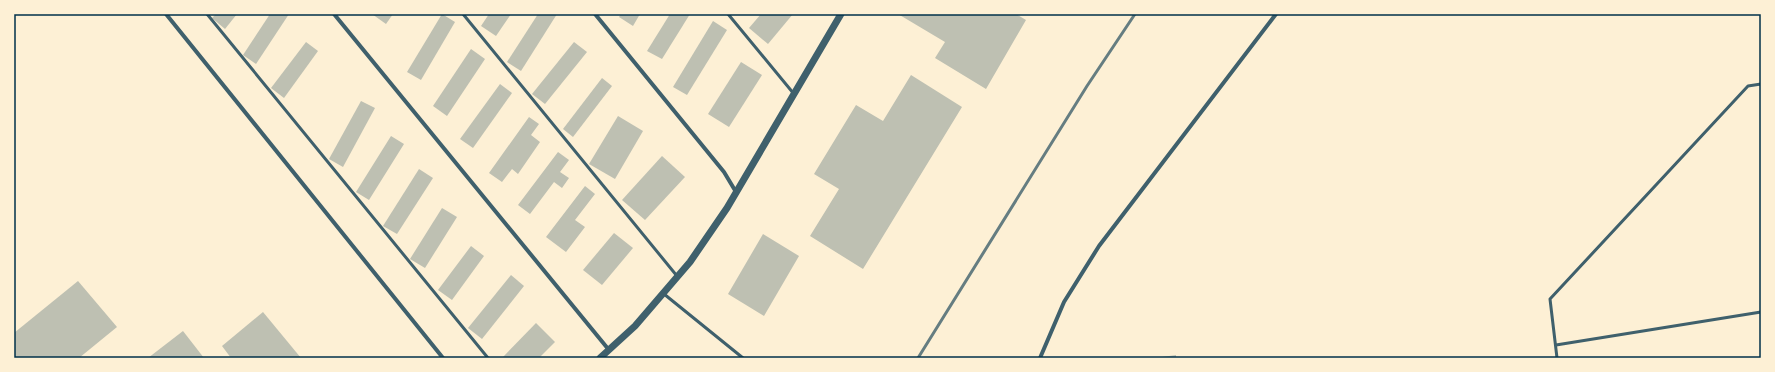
<svg xmlns="http://www.w3.org/2000/svg" width="1775" height="372" font-family="Overpass,sans-serif">
  <style>
    .building { fill: #bec0b2 }
    .lines { fill: none; stroke-linecap: round; stroke-linejoin: round }
    .service { stroke: #3f606c; stroke-width: 3 }
    .minor { stroke: #3f606c; stroke-width: 4 }
    .tertiary { stroke: #3f606c; stroke-width: 7 }
    .rail { stroke: #657d81; stroke-width: 3 }
    .neatline { fill: none; stroke: #003049; stroke-width: 1.5 }
  </style>
  <rect width="100%" height="100%" fill="#fdf0d5"/>
  <!-- building -->
  <g class="building">
    <polygon points="216,14 237,14 225,29 212,18"/>
    <polygon points="270,14 289,14 256,64 243,55"/>
    <polygon points="372,14 393,14 386,24"/>
    <polygon points="442,14 455,22 421,80 407,72"/>
    <polygon points="489,14 511,14 496,36 481,26"/>
    <polygon points="538,14 557,14 521,71 507,62"/>
    <polygon points="621,14 640,14 633,26 619,17"/>
    <polygon points="670,14 690,14 662,59 647,51"/>
    <polygon points="761,14 793,14 768,44 749,28"/>
    <polygon points="898,14 1016,14 1026,20 986,89 935,58 945,42"/>
    <polygon points="713,21 727,30 687,95 673,87"/>
    <polygon points="306,42 318,51 284,98 271,88"/>
    <polygon points="574,42 587,52 545,104 532,94"/>
    <polygon points="471,49 485,59 447,116 433,106"/>
    <polygon points="741,62 762,75 729,127 708,114"/>
    <polygon points="911,75 962,107 863,269 810,236 839,189 814,174 856,105 883,121"/>
    <polygon points="602,78 612,86 573,137 563,129"/>
    <polygon points="500,84 512,93 473,148 460,139"/>
    <polygon points="361,101 375,108 343,167 329,159"/>
    <polygon points="618,116 643,131 615,179 589,164"/>
    <polygon points="529,117 539,124 531,135 540,142 518,174 512,169 502,182 489,173"/>
    <polygon points="391,136 404,144 369,200 356,192"/>
    <polygon points="558,152 569,160 560,172 569,178 562,188 554,182 530,214 518,205"/>
    <polygon points="662,156 685,177 645,220 622,200"/>
    <polygon points="419,169 433,178 397,234 383,226"/>
    <polygon points="585,186 595,194 575,220 585,227 566,252 546,237"/>
    <polygon points="442,208 457,217 425,268 410,259"/>
    <polygon points="614,233 633,248 602,285 583,270"/>
    <polygon points="763,234 799,256 764,316 728,294"/>
    <polygon points="471,246 484,256 452,300 438,290"/>
    <polygon points="511,275 524,286 482,339 468,328"/>
    <polygon points="78,281 117,327 79,358 14,358 14,333"/>
    <polygon points="263,312 301,358 231,358 222,346"/>
    <polygon points="536,323 555,342 539,358 502,358"/>
    <polygon points="183,331 204,358 148,358"/>
    <polygon points="1176,355 1176,358 1162,358 1162,357"/>
  </g>
  <g class="lines">
    <!-- service -->
    <g class="service">
      <polyline points="207,14 488,358"/>
      <polyline points="463,14 677,276"/>
      <polyline points="728,14 794,94"/>
      <polyline points="664,294 743,358"/>
      <polyline points="1556,345 1761,312"/>
      <polyline points="1557,358 1550,299 1748,86 1761,84"/>
    </g>
    <!-- minor -->
    <g class="minor">
      <polyline points="166,14 443,358"/>
      <polyline points="334,14 609,350"/>
      <polyline points="595,14 724,172 736,192"/>
      <polyline points="1040,358 1064,302 1099,246 1276,14"/>
    </g>
    <!-- tertiary -->
    <polyline class="tertiary" points="600,358 635,326 690,262 727,208 841,14"/>
    <!-- rail -->
    <polyline class="rail" points="918,358 1087,86 1135,14"/>
  </g>
  <!-- border -->
  <rect width="1775" height="372" fill="none" stroke="#fdf0d5" stroke-width="30"/>
  <rect x="15" y="15" width="1745" height="342" class="neatline"/>
</svg>
